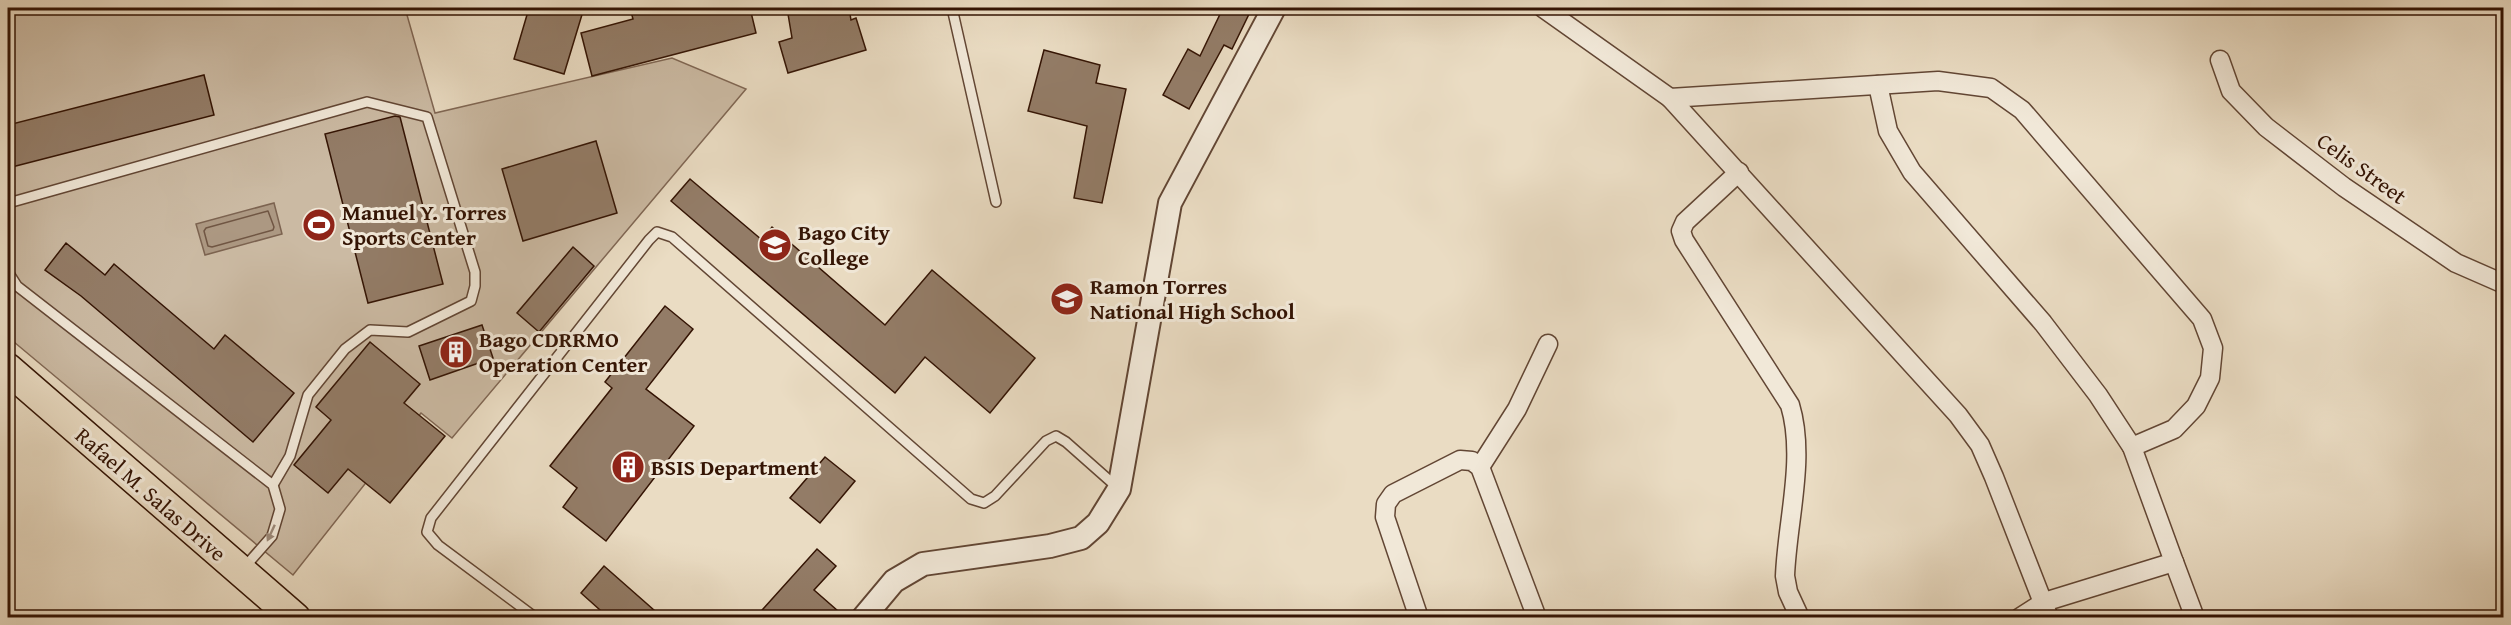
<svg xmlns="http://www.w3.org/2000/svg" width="2511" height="625" font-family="'Gentium Book Plus',serif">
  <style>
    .green { fill: #cbbaa3; stroke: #806754; stroke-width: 1.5 }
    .water { fill: #ac9882; stroke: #7c6350; stroke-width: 1.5 }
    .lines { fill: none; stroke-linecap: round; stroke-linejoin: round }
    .shore { stroke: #705643; stroke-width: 1.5 }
    .building { fill: #937c67; stroke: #341404; stroke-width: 1.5 }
    .service-casing { stroke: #624634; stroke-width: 12 }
    .minor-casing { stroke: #624634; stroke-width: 21 }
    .tertiary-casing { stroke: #624634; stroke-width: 26 }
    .trunk-casing { stroke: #341404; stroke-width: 33 }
    .service { stroke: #f1e8d8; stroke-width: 9 }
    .minor { stroke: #f1e8d8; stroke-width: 18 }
    .tertiary { stroke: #f1e8d8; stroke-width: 22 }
    .trunk { stroke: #eadcc3; stroke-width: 30 }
    .oneway { fill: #9c8979 }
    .labels { text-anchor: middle; stroke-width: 6; stroke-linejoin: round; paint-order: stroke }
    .street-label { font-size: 22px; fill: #341404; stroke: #f1e8d8 }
    .poi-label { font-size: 22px; font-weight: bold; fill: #341404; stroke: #f1e8d8; text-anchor: start }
  </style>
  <rect width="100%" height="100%" fill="#eadcc3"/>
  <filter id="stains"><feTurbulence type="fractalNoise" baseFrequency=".00333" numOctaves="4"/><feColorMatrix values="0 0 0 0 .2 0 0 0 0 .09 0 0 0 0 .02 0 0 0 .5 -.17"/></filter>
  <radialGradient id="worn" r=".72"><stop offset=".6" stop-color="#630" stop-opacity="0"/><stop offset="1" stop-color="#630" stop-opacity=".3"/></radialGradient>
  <!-- green -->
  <polygon class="green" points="8,8 405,8 435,113 672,58 746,89 452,438 421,413 293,575 8,337"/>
  <!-- water -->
  <polygon class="water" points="274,203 282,234 205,255 196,224"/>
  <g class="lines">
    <!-- shore -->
    <polygon class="shore" points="268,211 274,227 273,230 212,247 208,246 204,231 206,228"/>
  </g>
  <!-- building -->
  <g class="building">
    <polygon points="529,8 584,8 564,74 514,59"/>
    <polygon points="630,8 750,8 756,33 592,76 581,33 633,19"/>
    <polygon points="787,8 849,8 851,20 856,18 866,50 788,73 779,42 792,38"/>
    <polygon points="1223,8 1252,8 1232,49 1224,45 1189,109 1163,95 1188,49 1200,56"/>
    <polygon points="1044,50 1100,65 1096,83 1126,89 1102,203 1074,198 1087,126 1028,111"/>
    <polygon points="204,75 214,115 8,168 8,125"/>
    <polygon points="395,116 400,117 443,284 368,303 325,134"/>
    <polygon points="596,141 617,213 523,241 502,169"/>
    <polygon points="690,179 762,240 772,227 885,325 932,270 1035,358 990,413 925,357 895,393 671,201"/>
    <polygon points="66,243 105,275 114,264 214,349 225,335 294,393 253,442 81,296 45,270"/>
    <polygon points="573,247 594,266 539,332 517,313"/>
    <polygon points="665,306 693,329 646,389 694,426 606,541 563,507 577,488 550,466 612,388 605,382"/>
    <polygon points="482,325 493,358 430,380 419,346"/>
    <polygon points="370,342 420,384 404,403 445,436 390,503 348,469 328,493 294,465 331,420 316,407"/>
    <polygon points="825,457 855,481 820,523 790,498"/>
    <polygon points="817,549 836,566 814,590 846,618 755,618"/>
    <polygon points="604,566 663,618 609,618 581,593"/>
  </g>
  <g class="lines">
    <defs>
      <g id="service">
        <polyline points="952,8 996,202"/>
        <polyline points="8,206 12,202 367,102 427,117 475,272 475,286 471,301 408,332 370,330 345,349 308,395 290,456 273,485"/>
        <polyline points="8,272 17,286 273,485 280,509 272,536 243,569"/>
        <polyline points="536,618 438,545 427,532 431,518 649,240 657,232 672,237 971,499 984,503 995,496 1046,441 1056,436 1066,442 1118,488"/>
      </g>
      <g id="minor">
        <polyline points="1543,8 1670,98 1958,415 1980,445 1994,477 2049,618"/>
        <polyline points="2220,60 2231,91 2266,127 2344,187 2456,263 2504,284"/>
        <polyline points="1878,85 1888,131 1912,172 2043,323 2098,395 2132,447 2174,562 2044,602 2019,618"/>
        <polyline points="1670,98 1938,81 1991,88 2022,110 2202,319 2213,348 2210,378 2196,406 2174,429 2132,447"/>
        <path d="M1739 172 1685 222 1681 231 1684 240 1790 405C1806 458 1787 521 1785 576L1788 592 1800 618"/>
        <polyline points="1480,467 1517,409 1548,344"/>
        <polyline points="2174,562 2195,618"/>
        <polyline points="1419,618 1385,517 1386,504 1393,494 1460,460 1472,461 1480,467 1537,618"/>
      </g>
      <polyline id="tertiary" points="863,618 894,581 923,564 1050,546 1081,538 1098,523 1119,489 1170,203 1274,8"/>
      <polyline id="trunk" points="8,369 295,618"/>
    </defs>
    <!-- service casing -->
    <use href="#service" class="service-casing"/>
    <!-- minor casing -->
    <use href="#minor" class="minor-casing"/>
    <!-- tertiary casing -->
    <use href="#tertiary" class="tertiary-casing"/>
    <!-- trunk casing -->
    <use href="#trunk" class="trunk-casing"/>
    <!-- service -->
    <use href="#service" class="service"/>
    <!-- minor -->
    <use href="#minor" class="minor"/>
    <!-- tertiary -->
    <use href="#tertiary" class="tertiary"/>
    <!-- trunk -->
    <use href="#trunk" class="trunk"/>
  </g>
  <!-- one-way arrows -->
  <defs><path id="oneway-solid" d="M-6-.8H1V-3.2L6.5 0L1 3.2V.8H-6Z" transform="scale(1.5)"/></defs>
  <use class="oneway" href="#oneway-solid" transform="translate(271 533) rotate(115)"/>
  <!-- icons -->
  <defs>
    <symbol id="stadium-disc" viewBox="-11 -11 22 22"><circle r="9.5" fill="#8f2418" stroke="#f1e8d8"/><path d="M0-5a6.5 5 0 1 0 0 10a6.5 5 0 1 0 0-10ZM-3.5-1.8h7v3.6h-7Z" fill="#fff"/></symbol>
    <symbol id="university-disc" viewBox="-11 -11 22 22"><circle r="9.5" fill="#8f2418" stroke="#f1e8d8"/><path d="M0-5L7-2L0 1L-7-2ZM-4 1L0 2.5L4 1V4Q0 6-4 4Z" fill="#fff"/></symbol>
    <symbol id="school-disc" viewBox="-11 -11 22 22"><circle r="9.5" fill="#8f2418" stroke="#f1e8d8"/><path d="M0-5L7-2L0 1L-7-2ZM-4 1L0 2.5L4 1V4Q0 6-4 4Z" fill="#fff"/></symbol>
    <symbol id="building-disc" viewBox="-11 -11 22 22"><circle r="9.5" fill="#8f2418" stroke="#f1e8d8"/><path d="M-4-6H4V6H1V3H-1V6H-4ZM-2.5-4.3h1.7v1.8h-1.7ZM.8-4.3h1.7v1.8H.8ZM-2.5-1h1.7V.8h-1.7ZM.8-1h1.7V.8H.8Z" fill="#fff"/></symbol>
  </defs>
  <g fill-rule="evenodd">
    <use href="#stadium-disc" x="300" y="206" width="38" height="38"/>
    <use href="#university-disc" x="756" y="226" width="38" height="38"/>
    <use href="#school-disc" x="1048" y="280" width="38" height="38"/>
    <use href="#building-disc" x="437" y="333" width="38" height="38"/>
    <use href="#building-disc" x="609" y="448" width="38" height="38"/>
  </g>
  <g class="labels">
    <!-- street labels -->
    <g class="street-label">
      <text transform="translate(2362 168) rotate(36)" y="8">Celis Street</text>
      <text transform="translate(151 494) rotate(41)" y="8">Rafael M. Salas Drive</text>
    </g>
    <!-- poi labels -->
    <g class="poi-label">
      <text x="342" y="220">Manuel Y. Torres<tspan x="342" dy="25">Sports Center</tspan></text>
      <text x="798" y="240">Bago City<tspan x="798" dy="25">College</tspan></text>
      <text x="1090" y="294">Ramon Torres<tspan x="1090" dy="25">National High School</tspan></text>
      <text x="479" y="347">Bago CDRRMO<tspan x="479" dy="25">Operation Center</tspan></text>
      <text x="651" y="475">BSIS Department</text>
    </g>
  </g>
  <!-- margin -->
  <rect width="2511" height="625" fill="none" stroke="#eadcc3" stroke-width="30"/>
  <rect x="9" y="9" width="2493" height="607" fill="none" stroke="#341404" stroke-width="3"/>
  <rect x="15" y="15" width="2481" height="595" fill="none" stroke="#341404" stroke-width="1.5"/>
  <rect width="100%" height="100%" filter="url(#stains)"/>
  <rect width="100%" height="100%" fill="url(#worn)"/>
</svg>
